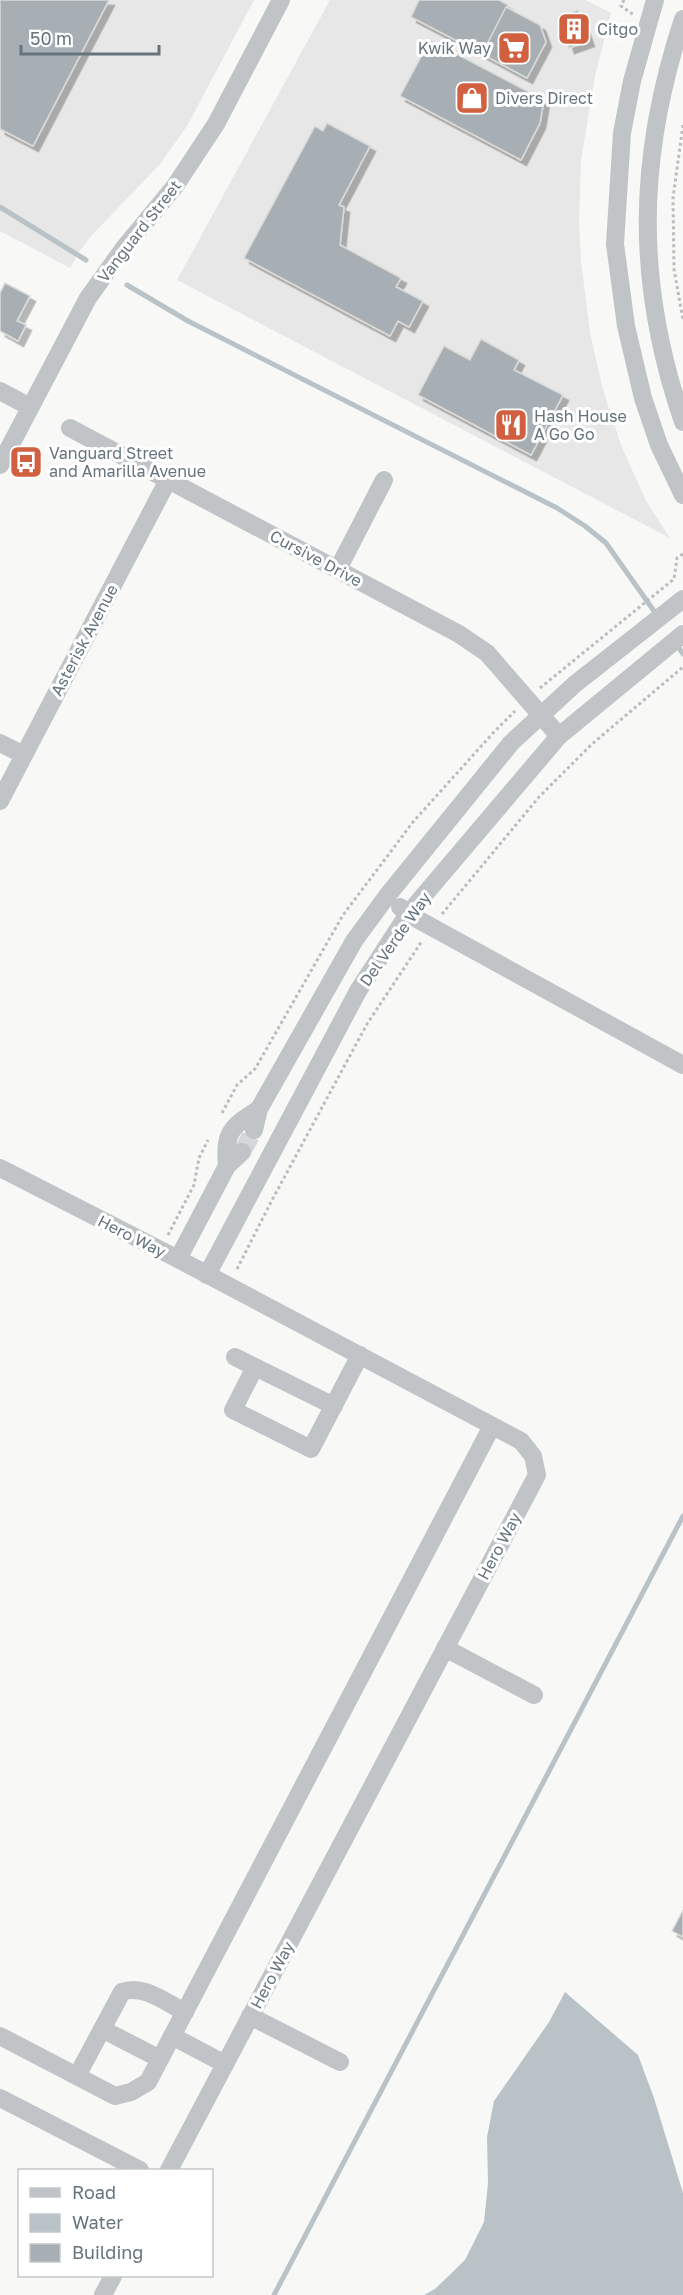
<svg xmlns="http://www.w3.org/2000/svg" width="683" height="2295" font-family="'Golos Text',sans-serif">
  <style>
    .built { fill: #e6e7e6 }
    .water { fill: #b9c3c7 }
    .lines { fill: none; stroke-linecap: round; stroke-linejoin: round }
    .stream { stroke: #b9c3c7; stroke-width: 5 }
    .building { fill: #a8afb4; stroke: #dadad9; stroke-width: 1.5; filter: url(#shadow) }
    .minor-tunnel { stroke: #d4d7d8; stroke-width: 18; stroke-dasharray: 18 9; stroke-linecap: butt }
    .path { stroke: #babdbf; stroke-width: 3; stroke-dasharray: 3 3; stroke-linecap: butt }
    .minor { stroke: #c0c4c7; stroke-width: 18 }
    .labels { text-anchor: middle; stroke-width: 6; stroke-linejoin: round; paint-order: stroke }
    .poi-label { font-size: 16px; fill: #66747e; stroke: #fff; text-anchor: start }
    .street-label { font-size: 16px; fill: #66747e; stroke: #fff }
  </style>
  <defs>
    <filter id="shadow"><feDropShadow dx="5.5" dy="5.5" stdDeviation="0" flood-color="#0004"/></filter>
  </defs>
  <rect width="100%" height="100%" fill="#f8f8f6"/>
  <!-- built -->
  <g class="built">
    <polygon points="0,0 254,0 187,126 160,164 92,235 81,249 70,268 0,231"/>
    <polygon points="330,0 585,0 611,13 595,76 581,160 579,222 581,261 590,333 603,390 621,445 646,501 670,538 177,280"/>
  </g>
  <!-- water -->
  <polygon class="water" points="565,1992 638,2055 654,2098 683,2193 683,2295 424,2295 435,2289 465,2260 484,2222 488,2183 487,2137 494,2101 549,2022"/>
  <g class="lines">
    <!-- stream -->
    <g class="stream">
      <polyline points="0,207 86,260"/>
      <polyline points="127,285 188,321 557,508 585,526 606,543 654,611"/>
      <polyline points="679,648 683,654"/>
      <polyline points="274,2295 683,1516"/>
    </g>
  </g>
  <!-- building -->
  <g class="building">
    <polygon points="0,0 109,0 33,146 0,129"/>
    <polygon points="419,0 499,0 508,5 482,54 411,17"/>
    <polygon points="506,7 540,25 546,42 527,78 482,54"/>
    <polygon points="578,10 589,41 569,48 559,17"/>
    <polygon points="430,40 544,100 540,123 521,160 400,96"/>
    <polygon points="327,123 370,146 339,205 344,207 340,245 401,278 396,287 423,301 409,327 398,321 390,336 244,258 315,126 323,131"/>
    <polygon points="5,283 30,296 17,321 26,325 18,341 0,331 0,293"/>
    <polygon points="481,339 519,360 514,370 563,395 531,455 418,395 444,346 470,360"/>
    <polygon points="683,1910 683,1937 672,1931"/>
  </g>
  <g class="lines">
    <!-- minor-tunnel -->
    <polyline class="minor-tunnel" points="242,1152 254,1130"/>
    <!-- path -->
    <g class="path">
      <polyline points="624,0 621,6 634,15"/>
      <polyline points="683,125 673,198 674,269 683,320"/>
      <polyline points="540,688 674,579 677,558 683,554"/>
      <polyline points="442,914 539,797 592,744 683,667"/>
      <polyline points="222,1113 237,1085 255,1069 343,915 413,822 493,733 515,711"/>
      <polyline points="168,1235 194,1185 199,1158 208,1140"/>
      <polyline points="237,1269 271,1202 367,1024 422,941"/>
    </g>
    <!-- minor -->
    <g class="minor">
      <polyline points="655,0 632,81 622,133 615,244 626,326 643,398 659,445 683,495"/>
      <path d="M683 19C637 158 635 282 683 422"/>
      <polyline points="0,391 30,407"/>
      <polyline points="70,428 459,634 487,653 559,736"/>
      <polyline points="0,465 88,298 124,248 175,186 216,124 281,0"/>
      <polyline points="338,569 384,480"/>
      <polyline points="0,743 24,755"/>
      <polyline points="0,801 168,480"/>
      <polyline points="400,907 408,914 683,1065"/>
      <polyline points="254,1130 259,1109 354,941 387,896 511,743 575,684 683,599"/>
      <path d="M227 1166C224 1132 231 1127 259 1109"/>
      <polyline points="0,1168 178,1259 521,1441 533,1456 537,1475 169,2170"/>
      <polyline points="178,1259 227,1166 242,1152"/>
      <polyline points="207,1275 358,991 408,914 559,736 683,634"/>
      <polyline points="235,1357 255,1367"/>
      <polyline points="334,1406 255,1367 233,1410 311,1449 360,1355"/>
      <polyline points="445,1648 534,1695"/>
      <polyline points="250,2016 340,2062"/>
      <polyline points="102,2029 160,2059"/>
      <polyline points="0,2036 115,2096 131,2092 148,2082 492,1426"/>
      <polyline points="172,2036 225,2064"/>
      <path d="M77 2076 122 1992C143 1984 165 2002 185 2012"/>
      <polyline points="0,2098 140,2170"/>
      <polyline points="103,2295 113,2276"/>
    </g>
  </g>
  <!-- icons -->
  <defs>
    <symbol id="building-square" viewBox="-11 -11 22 22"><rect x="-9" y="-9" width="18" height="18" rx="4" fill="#d0603f" stroke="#fff"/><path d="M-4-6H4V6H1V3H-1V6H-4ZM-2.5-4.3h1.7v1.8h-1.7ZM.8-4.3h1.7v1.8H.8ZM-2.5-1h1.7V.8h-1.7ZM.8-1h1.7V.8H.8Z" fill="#fff"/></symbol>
    <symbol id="supermarket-square" viewBox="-11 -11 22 22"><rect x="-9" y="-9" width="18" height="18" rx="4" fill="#d0603f" stroke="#fff"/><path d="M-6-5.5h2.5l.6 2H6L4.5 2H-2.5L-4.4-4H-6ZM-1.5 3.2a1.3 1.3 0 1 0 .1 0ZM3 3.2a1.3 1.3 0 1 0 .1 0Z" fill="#fff"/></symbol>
    <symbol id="shop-square" viewBox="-11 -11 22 22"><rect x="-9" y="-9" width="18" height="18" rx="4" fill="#d0603f" stroke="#fff"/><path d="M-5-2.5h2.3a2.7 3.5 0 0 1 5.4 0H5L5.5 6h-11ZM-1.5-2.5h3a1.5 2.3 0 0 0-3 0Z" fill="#fff"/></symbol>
    <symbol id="restaurant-square" viewBox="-11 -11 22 22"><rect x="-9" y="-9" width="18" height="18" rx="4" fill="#d0603f" stroke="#fff"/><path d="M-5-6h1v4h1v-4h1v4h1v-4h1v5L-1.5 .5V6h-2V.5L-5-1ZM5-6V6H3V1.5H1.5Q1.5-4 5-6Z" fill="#fff"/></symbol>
    <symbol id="bus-square" viewBox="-11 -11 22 22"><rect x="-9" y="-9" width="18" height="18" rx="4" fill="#d0603f" stroke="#fff"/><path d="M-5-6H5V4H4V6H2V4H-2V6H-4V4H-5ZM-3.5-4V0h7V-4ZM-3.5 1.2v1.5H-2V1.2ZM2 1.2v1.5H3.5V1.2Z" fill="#fff"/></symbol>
  </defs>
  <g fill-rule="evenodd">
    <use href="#building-square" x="555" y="10" width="38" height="38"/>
    <use href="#supermarket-square" x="495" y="29" width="38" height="38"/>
    <use href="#shop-square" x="453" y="79" width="38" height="38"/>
    <use href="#restaurant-square" x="492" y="406" width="38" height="38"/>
    <use href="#bus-square" x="7" y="443" width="38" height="38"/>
  </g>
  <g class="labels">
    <!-- poi labels -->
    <g class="poi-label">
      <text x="597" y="35">Citgo</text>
      <text x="491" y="54" text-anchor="end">Kwik Way</text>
      <text x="495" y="104">Divers Direct</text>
      <text x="534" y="422">Hash House<tspan x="534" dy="18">A Go Go</tspan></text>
      <text x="49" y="459">Vanguard Street<tspan x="49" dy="18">and Amarilla Avenue</tspan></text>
    </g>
    <!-- street labels -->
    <g class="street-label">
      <text transform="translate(139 231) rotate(-52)" y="6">Vanguard Street</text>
      <text transform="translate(316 558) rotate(28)" y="6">Cursive Drive</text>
      <text transform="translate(84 640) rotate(-62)" y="6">Asterisk Avenue</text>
      <text transform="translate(395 939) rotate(-55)" y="6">Del Verde Way</text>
      <text transform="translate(132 1236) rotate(27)" y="6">Hero Way</text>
      <text transform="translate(499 1546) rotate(-62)" y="6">Hero Way</text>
      <text transform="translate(272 1975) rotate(-62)" y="6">Hero Way</text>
    </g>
  </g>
  <!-- legend -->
  <rect x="18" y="2169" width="195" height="108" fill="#ffffff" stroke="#c2c7cb" stroke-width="1.5"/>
  <rect x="30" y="2188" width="30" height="9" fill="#c0c4c7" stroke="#c2c7cb" stroke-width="1.5"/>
  <text x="72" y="2199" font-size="18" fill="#66747e">Road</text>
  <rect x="30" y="2214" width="30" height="18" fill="#b9c3c7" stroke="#c2c7cb" stroke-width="1.5"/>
  <text x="72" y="2229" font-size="18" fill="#66747e">Water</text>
  <rect x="30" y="2244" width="30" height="18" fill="#a8afb4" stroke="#c2c7cb" stroke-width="1.5"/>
  <text x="72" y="2259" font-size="18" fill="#66747e">Building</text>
  <!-- scale -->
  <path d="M21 45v9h138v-9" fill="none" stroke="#66747e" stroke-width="3"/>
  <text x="30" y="45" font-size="18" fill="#66747e" stroke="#ffffff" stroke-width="4.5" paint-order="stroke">50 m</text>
</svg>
